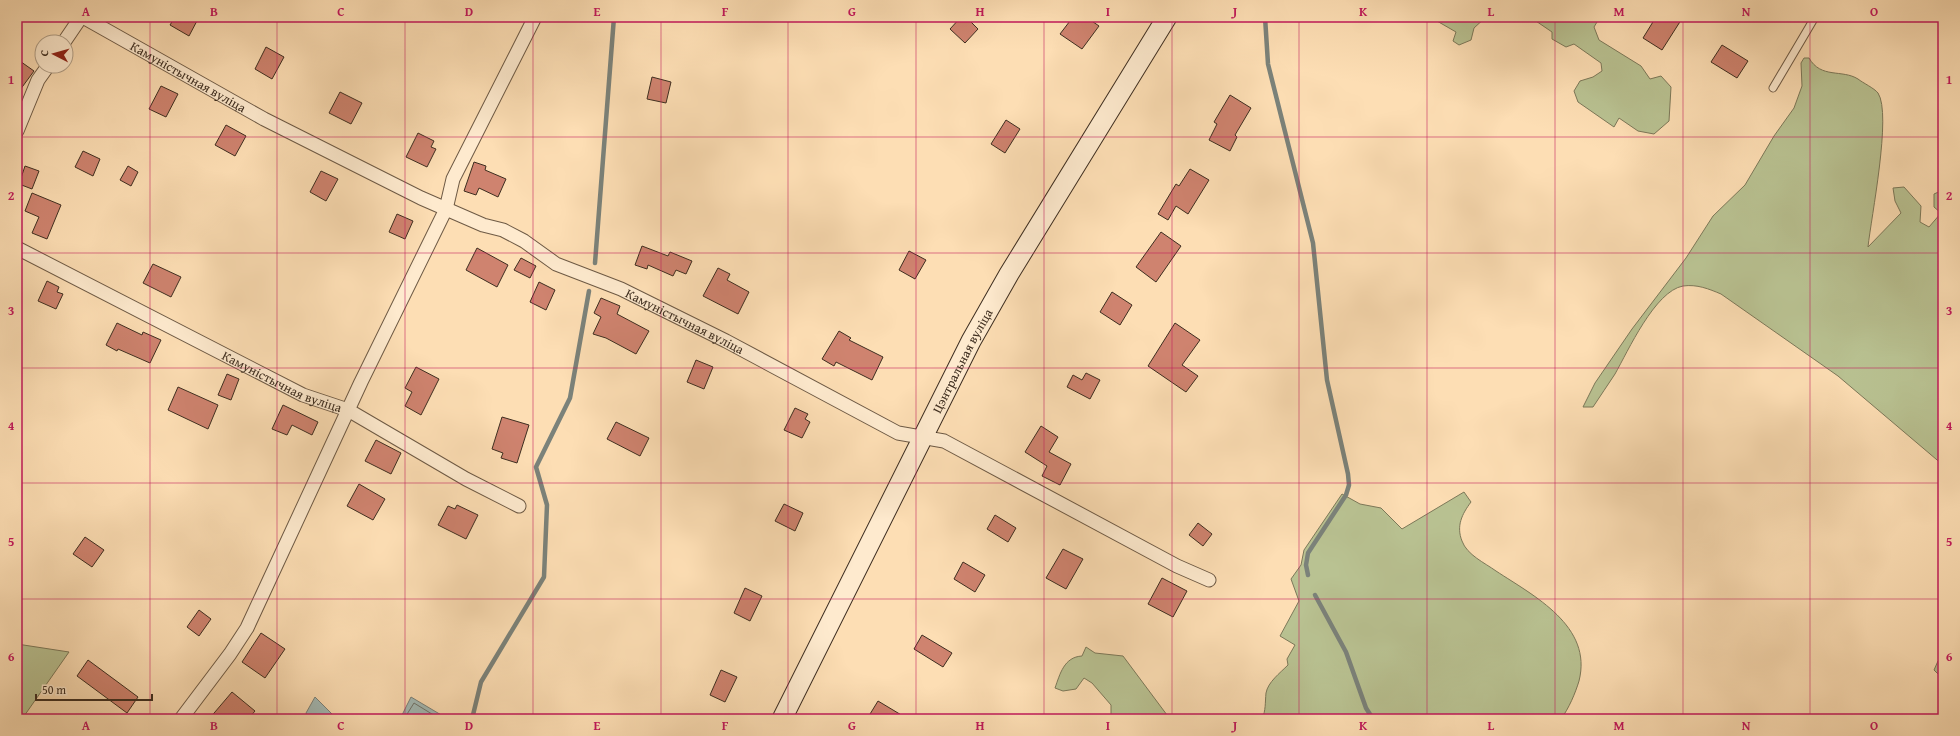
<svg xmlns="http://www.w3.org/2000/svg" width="1960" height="736" font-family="'Gentium Book Plus',serif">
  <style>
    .green { fill: #b9c292; stroke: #7c7859 }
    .water { fill: #a3bab6; stroke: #7b827a }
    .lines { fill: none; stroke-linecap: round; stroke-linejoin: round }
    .shore { stroke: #70746b; stroke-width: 1 }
    .stream { stroke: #7b827a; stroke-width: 4.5 }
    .building { fill: #cf836f; stroke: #3e2e20 }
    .lane-casing { stroke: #6e5a45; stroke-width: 9 }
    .street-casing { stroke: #6e5a45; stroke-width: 15 }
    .secondary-casing { stroke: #3e2e20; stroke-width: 21 }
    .lane { stroke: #feeace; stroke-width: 7 }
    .street { stroke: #feeace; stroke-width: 13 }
    .secondary { stroke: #feeace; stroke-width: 19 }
    .grid { fill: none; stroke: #c2185b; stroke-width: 1; stroke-opacity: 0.55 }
    .labels { text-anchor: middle; stroke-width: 4; stroke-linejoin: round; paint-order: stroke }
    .street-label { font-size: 13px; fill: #3e2e20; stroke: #feeace }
    .neatline { fill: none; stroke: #c2185b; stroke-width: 1.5 }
    .grid-label { font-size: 13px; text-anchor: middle; font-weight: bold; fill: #c2185b }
  </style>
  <rect width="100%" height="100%" fill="#fddeb4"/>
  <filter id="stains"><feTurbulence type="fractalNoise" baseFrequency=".005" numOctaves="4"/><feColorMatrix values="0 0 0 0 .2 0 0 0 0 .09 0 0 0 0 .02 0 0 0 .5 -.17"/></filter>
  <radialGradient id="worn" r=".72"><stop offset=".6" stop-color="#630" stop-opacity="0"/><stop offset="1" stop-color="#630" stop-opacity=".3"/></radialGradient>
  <!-- green -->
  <g class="green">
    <polygon points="1430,17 1486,17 1474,28 1471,40 1459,45 1453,41 1456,32"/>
    <polygon points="1530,17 1600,17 1594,27 1599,40 1641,66 1650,79 1661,76 1671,87 1669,121 1654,134 1638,131 1619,118 1614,127 1578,102 1574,91 1580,81 1593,77 1602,71 1601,63 1574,44 1566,47 1552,39 1552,32"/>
    <path d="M1804 58H1809C1821 79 1842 69 1858 79 1863 83 1874 88 1878 93 1892 114 1871 218 1868 247L1901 213 1895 201 1893 188 1904 187 1921 206 1920 222 1929 227 1941 213 1934 207V194L1943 190V465L1838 376 1721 294C1709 289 1697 284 1683 286 1655 291 1628 351 1615 374 1608 385 1600 396 1593 407H1583L1595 383 1632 329 1686 258 1713 216 1745 185 1774 136 1794 108 1802 86 1801 63Z"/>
    <path d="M1464 492 1471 502C1462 514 1456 526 1462 541 1467 555 1485 563 1496 571 1534 596 1593 626 1579 681 1575 694 1569 708 1561 719H1262C1266 710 1265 703 1266 693 1268 682 1280 673 1288 665L1287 659 1295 645 1280 636 1299 601 1291 579 1301 565 1304 550 1342 494 1360 504 1381 508 1402 529Z"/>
    <polygon points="17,644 69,652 22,719 17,719"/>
    <path d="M1086 647 1095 653 1123 656 1170 719H1111V705L1092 683 1084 678 1076 689 1063 691 1055 688C1060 674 1064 657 1082 656Z"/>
    <polygon points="1943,660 1943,679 1934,670 1938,661"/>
  </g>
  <!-- water -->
  <g class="water">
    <polygon points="315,697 337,719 308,719 306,713"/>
    <polygon points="411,697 448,719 400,719"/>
  </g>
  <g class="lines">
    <!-- shore -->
    <polyline class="shore" points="404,719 414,703 440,719"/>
    <!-- stream -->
    <g class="stream">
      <polyline points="1265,17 1268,64 1313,243 1327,380 1348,474 1349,485 1346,495 1308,553 1306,565 1308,575"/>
      <polyline points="595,263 614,17"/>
      <polyline points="1315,595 1346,652 1366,708 1373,719"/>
      <polyline points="472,719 481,682 544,577 547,505 536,467 570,398 589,291"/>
    </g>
  </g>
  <!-- building -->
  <g class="building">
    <polygon points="175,17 199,17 189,36 170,25"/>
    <polygon points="961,17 966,17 978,29 965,43 950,29"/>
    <polygon points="1073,17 1086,17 1099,26 1082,49 1060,34"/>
    <polygon points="1656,17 1683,17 1662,50 1643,38"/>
    <polygon points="1722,45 1748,61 1737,78 1711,62"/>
    <polygon points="266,47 284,57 272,79 255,69"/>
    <polygon points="17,59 34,71 17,94"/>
    <polygon points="652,77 671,82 666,103 647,99"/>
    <polygon points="161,86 178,94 166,117 149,109"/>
    <polygon points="340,92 362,103 351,124 329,113"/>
    <polygon points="1230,95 1251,108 1235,135 1237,137 1230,151 1209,140 1217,124 1214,122"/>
    <polygon points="1006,120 1020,129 1005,153 991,144"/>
    <polygon points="226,125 246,136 235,156 215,145"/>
    <polygon points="418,133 434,141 431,147 436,149 427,167 406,157"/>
    <polygon points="83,151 100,159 93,176 75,167"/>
    <polygon points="474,162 486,166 485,170 506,179 498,197 479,188 476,195 464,191"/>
    <polygon points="25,166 39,171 32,189 19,184"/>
    <polygon points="128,166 138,172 131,186 120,180"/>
    <polygon points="1190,169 1209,180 1188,214 1176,206 1168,220 1158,214 1176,184 1179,186"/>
    <polygon points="321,171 338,179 326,201 310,192"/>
    <polygon points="32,193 61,205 47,239 32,233 39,217 25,211"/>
    <polygon points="397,214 413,221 405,239 389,232"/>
    <polygon points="1161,232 1181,246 1156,282 1136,267"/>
    <polygon points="642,246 668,256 670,252 692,261 686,274 676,270 673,276 648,265 647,269 635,265"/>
    <polygon points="477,248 508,265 497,287 466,270"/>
    <polygon points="909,251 926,260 915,279 899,270"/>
    <polygon points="521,258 536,266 530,278 514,270"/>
    <polygon points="153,264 181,277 171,297 143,283"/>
    <polygon points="718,268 730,274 727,280 749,292 738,314 703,296"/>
    <polygon points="47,281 59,287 57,292 63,294 56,309 38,301"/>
    <polygon points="539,282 555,290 546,310 530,302"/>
    <polygon points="1112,292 1132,305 1120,325 1100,312"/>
    <polygon points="601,298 620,306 617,314 649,331 636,354 606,338 593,334 601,317 594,313"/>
    <polygon points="117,323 142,335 143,332 161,340 150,363 118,349 117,351 106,345"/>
    <polygon points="1175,323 1200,340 1182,365 1198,376 1186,392 1148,366"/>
    <polygon points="839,331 851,338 849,340 883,357 872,380 836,362 834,366 822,359"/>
    <polygon points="696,360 713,367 704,389 687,382"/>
    <polygon points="416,367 439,379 421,415 405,406 412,392 405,388"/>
    <polygon points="1086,373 1100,380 1090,399 1067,387 1073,375 1082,380"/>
    <polygon points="227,374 239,379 231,400 218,395"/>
    <polygon points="178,387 218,405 208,429 168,410"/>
    <polygon points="283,405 318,422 312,435 292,425 287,435 272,429"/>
    <polygon points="795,408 808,414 805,419 810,422 802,438 784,430"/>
    <polygon points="502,417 529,425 517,463 501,458 503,453 492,449"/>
    <polygon points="616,422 649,438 640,456 607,439"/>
    <polygon points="1041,426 1058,437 1049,452 1071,464 1060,485 1042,476 1047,466 1025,452"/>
    <polygon points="376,440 401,453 391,474 365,461"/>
    <polygon points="359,484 385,499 373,520 347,506"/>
    <polygon points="784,504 803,513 795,531 775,521"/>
    <polygon points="457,505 478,515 466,539 438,525 448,506 455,509"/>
    <polygon points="995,515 1016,528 1008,542 987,529"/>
    <polygon points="1198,523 1212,534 1203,546 1189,535"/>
    <polygon points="85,537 104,550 92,567 73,554"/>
    <polygon points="1063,549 1083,559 1066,589 1046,578"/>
    <polygon points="963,562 985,575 975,592 954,579"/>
    <polygon points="1162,578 1187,591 1173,617 1148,604"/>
    <polygon points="745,588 762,596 750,621 734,613"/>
    <polygon points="199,610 211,619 199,636 187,627"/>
    <polygon points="261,633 285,649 265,678 242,662"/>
    <polygon points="922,635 952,653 943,667 914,649"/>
    <polygon points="88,660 138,697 127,713 77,676"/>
    <polygon points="721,670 737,677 725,702 710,695"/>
    <polygon points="232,692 255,711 248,719 209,719"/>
    <polygon points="878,701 908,719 867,719"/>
  </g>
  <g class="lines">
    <defs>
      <polyline id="lane" points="1773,88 1815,17"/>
      <g id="street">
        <path id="s1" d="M83 17 264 119 421 198 483 225 503 230 524 241 556 264 621 289 726 341 898 433 944 441 1177 566 1209 580"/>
        <polyline points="64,42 81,17"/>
        <polyline points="17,131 38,80 48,66"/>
        <path id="s2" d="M17 248 303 395 348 410 466 479 519 506"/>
        <polyline points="181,719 230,654 247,628 361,382 446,209 453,179 535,17"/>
      </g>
      <g id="secondary">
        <path id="s3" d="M782 719 971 341 1009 274 1167 17"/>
      </g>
    </defs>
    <!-- lane casing -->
    <use href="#lane" class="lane-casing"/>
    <!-- street casing -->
    <use href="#street" class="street-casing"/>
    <!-- secondary casing -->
    <use href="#secondary" class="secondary-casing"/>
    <!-- lane -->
    <use href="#lane" class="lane"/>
    <!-- street -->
    <use href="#street" class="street"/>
    <!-- secondary -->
    <use href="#secondary" class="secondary"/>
  </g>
  <!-- grid -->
  <path class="grid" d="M150 17V719M277 17V719M405 17V719M533 17V719M661 17V719M788 17V719M916 17V719M1044 17V719M1172 17V719M1299 17V719M1427 17V719M1555 17V719M1683 17V719M1810 17V719M17 137H1943M17 253H1943M17 368H1943M17 483H1943M17 599H1943"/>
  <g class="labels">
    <!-- street labels -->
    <g class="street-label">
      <text dy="5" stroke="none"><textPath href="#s1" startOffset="121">Камуністычная вуліца</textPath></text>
      <text dy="5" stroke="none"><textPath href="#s1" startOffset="676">Камуністычная вуліца</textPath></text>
      <text dy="5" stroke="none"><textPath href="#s3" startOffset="401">Цэнтральная вуліца</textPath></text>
      <text dy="5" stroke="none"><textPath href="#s2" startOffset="297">Камуністычная вуліца</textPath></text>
    </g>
  </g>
  <!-- margin -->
  <rect width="1960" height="736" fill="none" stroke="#fddeb4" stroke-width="44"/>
  <!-- north arrow -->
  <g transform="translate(54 54) rotate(276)"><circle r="19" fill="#feeace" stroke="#b19f88"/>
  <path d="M0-3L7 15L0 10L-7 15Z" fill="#8f2418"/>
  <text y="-6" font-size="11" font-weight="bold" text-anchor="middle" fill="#3e2e20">С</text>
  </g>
  <!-- scale -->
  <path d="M36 694v6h116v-6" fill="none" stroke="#3e2e20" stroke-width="2"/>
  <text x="42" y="694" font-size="12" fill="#3e2e20" stroke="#feeace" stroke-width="3" paint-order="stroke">50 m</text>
  <rect x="22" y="22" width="1916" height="692" class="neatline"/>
  <g class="grid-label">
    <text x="86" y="16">A</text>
    <text x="214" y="16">B</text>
    <text x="341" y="16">C</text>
    <text x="469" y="16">D</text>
    <text x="597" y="16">E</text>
    <text x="725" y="16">F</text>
    <text x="852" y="16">G</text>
    <text x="980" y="16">H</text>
    <text x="1108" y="16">I</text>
    <text x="1235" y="16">J</text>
    <text x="1363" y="16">K</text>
    <text x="1491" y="16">L</text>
    <text x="1619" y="16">M</text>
    <text x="1746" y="16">N</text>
    <text x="1874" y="16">O</text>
    <text x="11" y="84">1</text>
    <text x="1949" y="84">1</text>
    <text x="11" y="200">2</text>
    <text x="1949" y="200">2</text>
    <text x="11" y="315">3</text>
    <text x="1949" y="315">3</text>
    <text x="11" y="430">4</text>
    <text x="1949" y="430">4</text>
    <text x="11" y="546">5</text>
    <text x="1949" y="546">5</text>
    <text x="11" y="661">6</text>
    <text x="1949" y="661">6</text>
    <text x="86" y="730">A</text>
    <text x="214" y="730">B</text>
    <text x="341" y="730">C</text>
    <text x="469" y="730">D</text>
    <text x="597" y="730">E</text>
    <text x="725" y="730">F</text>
    <text x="852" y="730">G</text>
    <text x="980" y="730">H</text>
    <text x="1108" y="730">I</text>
    <text x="1235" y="730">J</text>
    <text x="1363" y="730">K</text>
    <text x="1491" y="730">L</text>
    <text x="1619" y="730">M</text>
    <text x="1746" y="730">N</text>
    <text x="1874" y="730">O</text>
  </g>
  <rect width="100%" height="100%" filter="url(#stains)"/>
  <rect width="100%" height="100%" fill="url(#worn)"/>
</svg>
